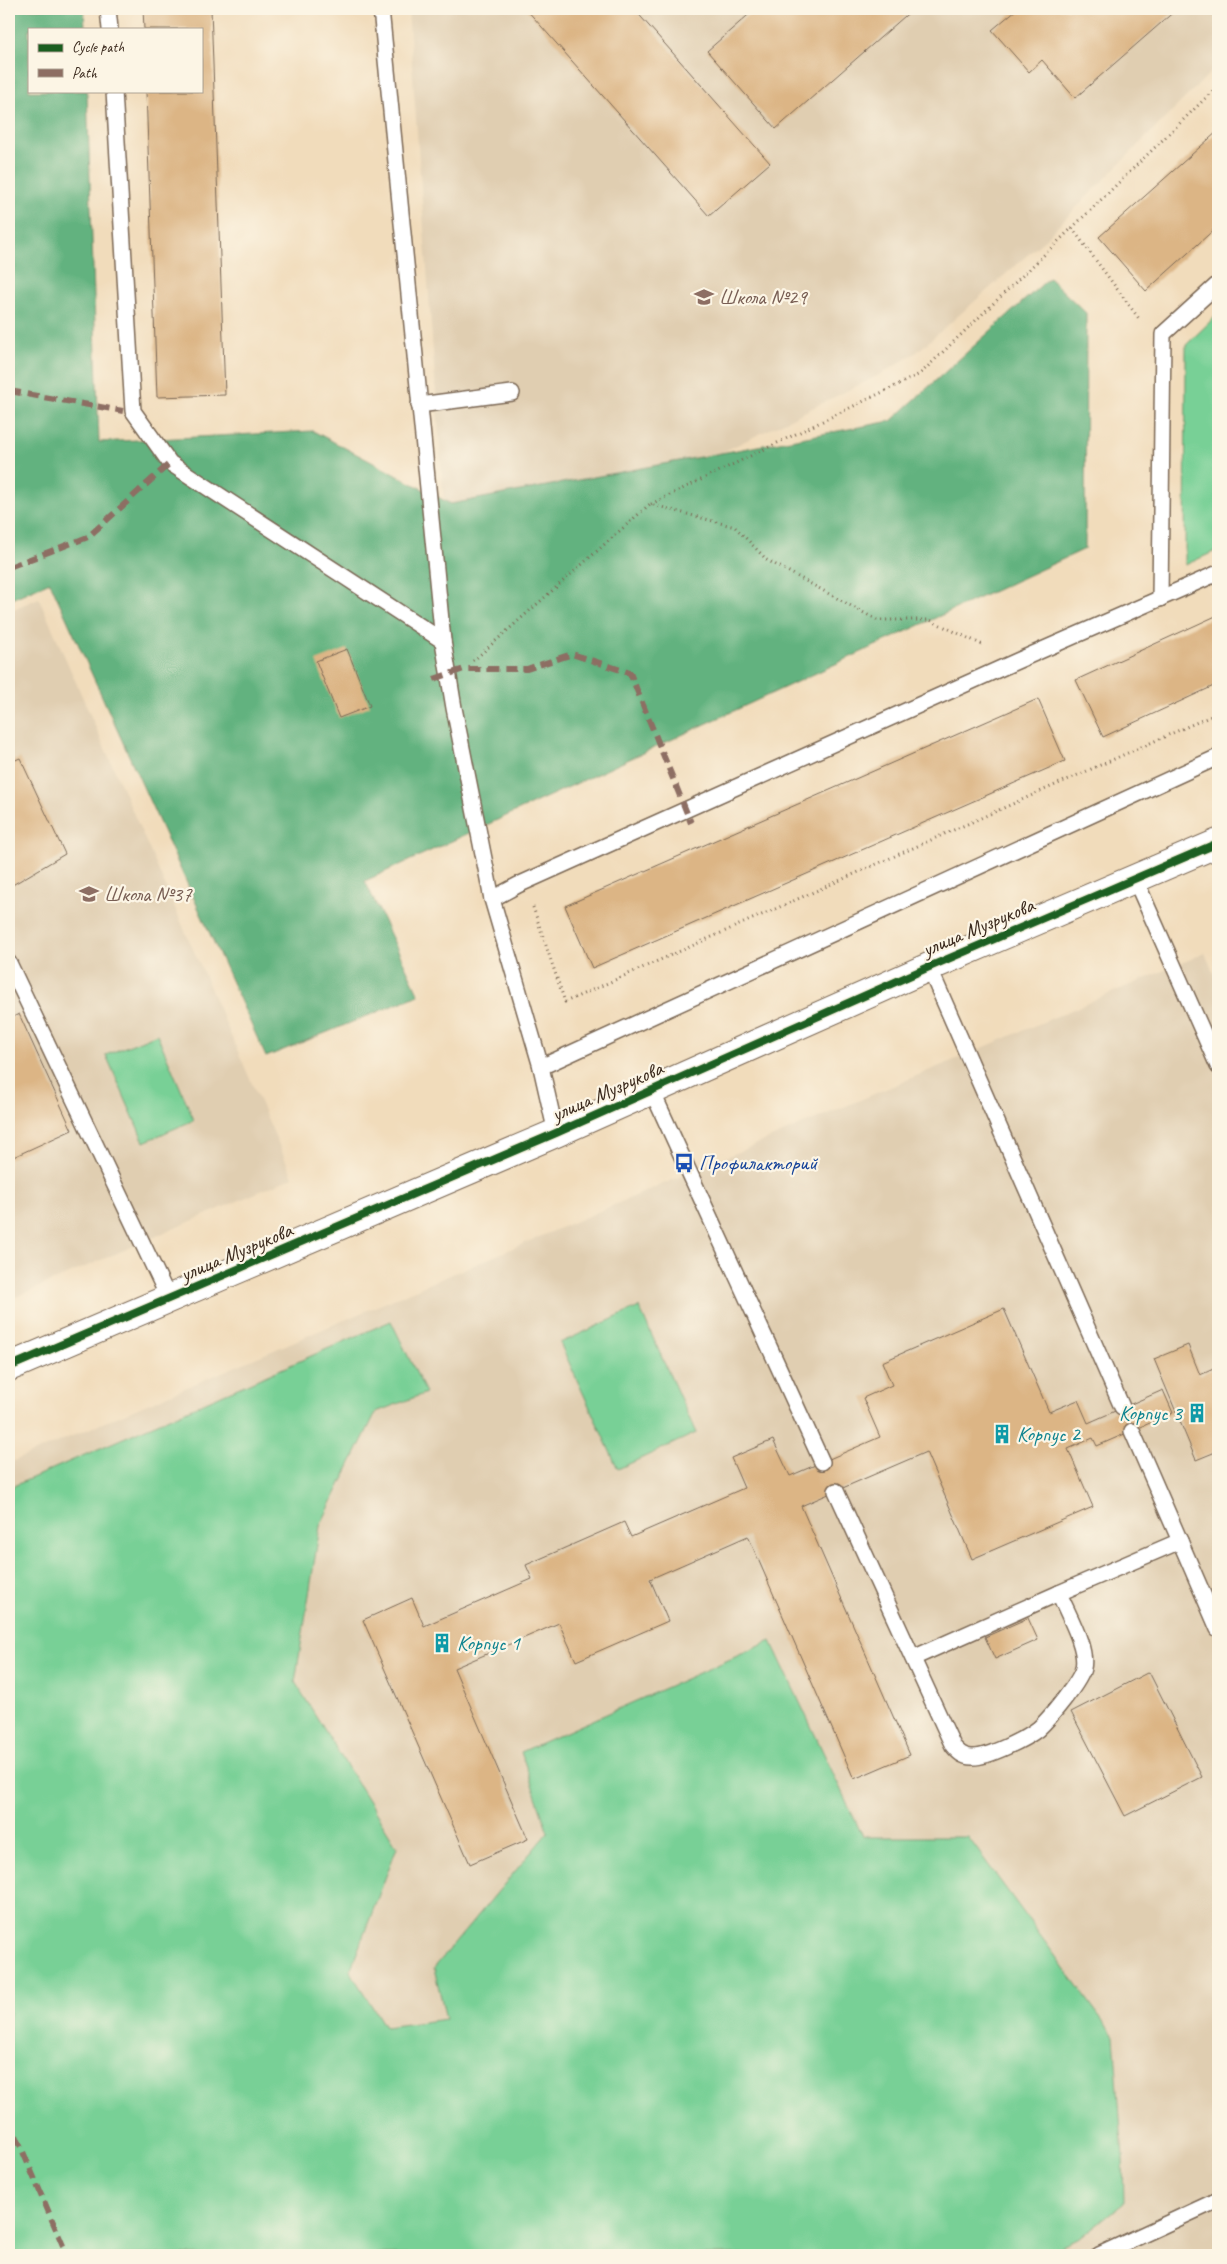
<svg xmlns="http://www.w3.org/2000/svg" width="1227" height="2264" font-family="Caveat,sans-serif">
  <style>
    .built { fill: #e0ceb1 }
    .green { fill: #78d096; stroke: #5a7d5a }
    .forest { fill: #62b27f; stroke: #4e6e4e }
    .building { fill: #dcb585 }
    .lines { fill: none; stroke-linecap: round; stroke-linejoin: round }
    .lane-casing { stroke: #7b6855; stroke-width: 18 }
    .secondary-casing { stroke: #7b6855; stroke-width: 30 }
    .path { stroke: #7b6855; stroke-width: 3; stroke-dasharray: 1 4; stroke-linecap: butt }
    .lane { stroke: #fff; stroke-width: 15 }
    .secondary { stroke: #fff; stroke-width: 28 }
    .quiet { stroke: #8d6e63; stroke-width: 6; stroke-dasharray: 12 6; stroke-linecap: butt }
    .cycleway-casing { stroke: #fcf5e5; stroke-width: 11 }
    .cycleway { stroke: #1b5e20; stroke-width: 8 }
    .labels { text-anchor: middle; stroke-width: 4.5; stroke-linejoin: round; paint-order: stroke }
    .education-label { font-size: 21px; fill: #785e54; stroke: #fcf5e5; text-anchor: start }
    .street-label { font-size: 21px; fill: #3b2a1e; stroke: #fcf5e5 }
    .transit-label { font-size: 21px; fill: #164399; stroke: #fcf5e5; text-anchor: start }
    .culture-label { font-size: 21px; fill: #0d838f; stroke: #fcf5e5; text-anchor: start }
  </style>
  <rect width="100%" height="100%" fill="#fcf5e5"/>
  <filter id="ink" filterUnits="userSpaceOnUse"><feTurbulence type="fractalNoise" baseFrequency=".02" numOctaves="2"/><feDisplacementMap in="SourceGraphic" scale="10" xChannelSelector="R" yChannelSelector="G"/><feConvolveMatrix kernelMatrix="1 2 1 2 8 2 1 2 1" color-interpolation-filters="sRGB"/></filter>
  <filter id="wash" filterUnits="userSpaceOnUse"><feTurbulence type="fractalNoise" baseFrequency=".0096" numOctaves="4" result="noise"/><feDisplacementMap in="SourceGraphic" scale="20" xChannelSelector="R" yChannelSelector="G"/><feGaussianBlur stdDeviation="1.12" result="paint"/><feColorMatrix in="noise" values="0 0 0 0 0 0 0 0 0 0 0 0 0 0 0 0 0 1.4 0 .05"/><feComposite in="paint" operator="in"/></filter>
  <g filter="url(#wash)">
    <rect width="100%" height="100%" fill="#f1dcbb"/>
    <!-- built -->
    <g class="built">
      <polygon points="408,9 1218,9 1218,65 1041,243 917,352 881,374 484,570 448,558"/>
      <polygon points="39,598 293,1177 9,1300 9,611"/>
      <polygon points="1205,953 1218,983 1218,2255 105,2255 9,2030 9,1463"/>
    </g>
    <!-- green -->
    <g class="green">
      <polygon points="1218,314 1218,550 1185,565 1186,345"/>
      <polygon points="157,1034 194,1120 144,1142 106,1055"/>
      <polygon points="639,1307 696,1433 618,1469 560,1343"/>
      <polygon points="391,1321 426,1393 376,1412 320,1526 295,1682 397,1847 350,1971 385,2027 446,2019 434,1968 548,1832 521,1752 771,1641 863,1837 968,1837 1114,2036 1123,2158 1124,2202 1078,2239 1043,2255 9,2255 9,1488"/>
    </g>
    <!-- forest -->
    <polygon class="forest" points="9,9 84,9 85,29 29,29 29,91 87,91 99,442 313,431 451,504 891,421 1049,278 1086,313 1085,549 365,881 419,995 266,1057 50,582 9,600"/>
    <g id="blocks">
      <!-- building -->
      <g class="building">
        <polygon points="143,9 211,9 225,395 157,397 146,91 201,91 201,29 144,29"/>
        <polygon points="526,9 634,9 770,163 709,216"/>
        <polygon points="755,9 913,9 776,129 707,51"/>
        <polygon points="1017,9 1177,9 1075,98 1042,60 1029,72 992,30"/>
        <polygon points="1218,131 1218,226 1146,291 1099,237"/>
        <polygon points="1218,615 1218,684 1103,737 1076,680"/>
        <polygon points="347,649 370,706 339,718 316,661"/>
        <polygon points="1038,699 1065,761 592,968 565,906"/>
        <polygon points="20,758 65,854 9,887 9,763"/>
        <polygon points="19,1014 72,1130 9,1159 9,1019"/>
        <polygon points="1004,1309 1049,1412 1078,1400 1088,1423 1163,1390 1173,1413 1097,1446 1093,1438 1068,1449 1093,1507 972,1559 926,1452 801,1506 910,1755 854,1779 748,1536 650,1579 668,1621 576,1661 559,1623 454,1668 528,1839 470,1864 363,1620 412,1598 424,1626 532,1579 526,1565 624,1522 631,1537 744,1488 731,1458 773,1440 790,1476 880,1437 863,1398 892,1385 882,1362"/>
        <polygon points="1188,1345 1200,1375 1218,1367 1218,1451 1196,1460 1154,1359"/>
        <polygon points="1028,1618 1038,1640 995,1659 985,1637"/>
        <polygon points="1149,1672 1202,1777 1125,1816 1071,1712"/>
      </g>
    </g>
  </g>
  <g filter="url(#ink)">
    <use href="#blocks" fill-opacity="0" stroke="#7b6855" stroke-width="1"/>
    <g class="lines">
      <defs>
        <g id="lane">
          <polyline points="108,9 110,29"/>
          <polyline points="381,9 443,641 454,708 492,899 541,1067 556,1133"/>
          <polyline points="114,91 133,411 170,463 443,641"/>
          <polyline points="419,405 512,393"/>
          <polyline points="1160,599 1163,334 1218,284"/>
          <polyline points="1135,879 1218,1066"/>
          <polyline points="492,899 518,885 1017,661 1218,573"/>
          <polyline points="9,963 169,1299"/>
          <polyline points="929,967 1122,1407"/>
          <polyline points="541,1067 1218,757"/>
          <polyline points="652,1091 822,1462"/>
          <path d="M836 1491 953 1746C958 1752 963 1757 972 1757 987 1758 1025 1739 1038 1729 1048 1720 1081 1681 1083 1668 1088 1648 1067 1613 1059 1593L1180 1541 1132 1431"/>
          <polyline points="1180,1541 1218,1629"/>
          <polyline points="913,1658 1059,1593"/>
          <polyline points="1099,2255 1218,2200"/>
        </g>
        <polyline id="secondary" points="9,1367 556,1133 929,967 1218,843"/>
      </defs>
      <!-- lane casing -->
      <use href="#lane" class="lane-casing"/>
      <!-- secondary casing -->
      <use href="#secondary" class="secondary-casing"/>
      <!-- path -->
      <g class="path">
        <polyline points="1072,228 1218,86"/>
        <polyline points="651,504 920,374 1072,228 1140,320"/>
        <polyline points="473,661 650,504 735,527 767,560 877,620 930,620 985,646"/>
        <polyline points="533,907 565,1002 1218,713"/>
      </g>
      <!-- lane -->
      <use href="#lane" class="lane"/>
      <!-- secondary -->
      <use href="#secondary" class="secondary"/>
      <!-- quiet -->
      <g class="quiet">
        <polyline points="9,391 123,411"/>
        <polyline points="9,567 88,537 170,463"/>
        <polyline points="434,679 464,669 527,669 572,654 630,673 691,823"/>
        <polyline points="9,2119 67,2255"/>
      </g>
      <defs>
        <polyline id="cycleway" points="9,1367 556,1133 929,967 1218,843"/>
      </defs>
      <!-- cycleway casing -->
      <use href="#cycleway" class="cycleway-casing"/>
      <!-- cycleway -->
      <use href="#cycleway" class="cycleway"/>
    </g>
  </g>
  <!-- icons -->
  <defs>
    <symbol id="school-bare" viewBox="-9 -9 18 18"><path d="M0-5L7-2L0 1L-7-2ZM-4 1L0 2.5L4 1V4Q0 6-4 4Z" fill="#8d6e63" stroke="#fcf5e5" stroke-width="2.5" paint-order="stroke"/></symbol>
    <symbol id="bus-bare" viewBox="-9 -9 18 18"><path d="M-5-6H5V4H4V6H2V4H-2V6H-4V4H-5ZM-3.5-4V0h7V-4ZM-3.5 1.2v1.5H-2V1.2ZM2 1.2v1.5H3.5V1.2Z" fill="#1a4fb4" stroke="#fcf5e5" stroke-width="2.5" paint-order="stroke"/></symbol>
    <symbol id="building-bare" viewBox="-9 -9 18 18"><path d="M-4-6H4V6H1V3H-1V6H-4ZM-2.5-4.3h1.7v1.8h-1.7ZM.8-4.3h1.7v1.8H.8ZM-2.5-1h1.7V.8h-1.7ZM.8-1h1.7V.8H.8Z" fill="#0f9aa8" stroke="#fcf5e5" stroke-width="2.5" paint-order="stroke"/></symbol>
  </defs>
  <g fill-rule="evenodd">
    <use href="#school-bare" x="690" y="283" width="28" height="28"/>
    <use href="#school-bare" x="75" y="880" width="28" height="28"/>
    <use href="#bus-bare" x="670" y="1149" width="28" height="28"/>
    <use href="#building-bare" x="1183" y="1399" width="28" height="28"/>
    <use href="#building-bare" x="988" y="1420" width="28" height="28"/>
    <use href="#building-bare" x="428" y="1629" width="28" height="28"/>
  </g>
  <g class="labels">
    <!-- education labels -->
    <g class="education-label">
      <text x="719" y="304">Школа №29</text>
      <text x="104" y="901">Школа №37</text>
    </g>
    <!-- street labels -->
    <g class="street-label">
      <text transform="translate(978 927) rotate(-23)" y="7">улица Музрукова</text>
      <text transform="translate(607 1091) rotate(-24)" y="7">улица Музрукова</text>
      <text transform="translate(236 1252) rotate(-23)" y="7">улица Музрукова</text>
    </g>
    <!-- transit labels -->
    <g class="transit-label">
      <text x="699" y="1170">Профилакторий</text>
    </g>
    <!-- culture labels -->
    <g class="culture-label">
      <text x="1182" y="1420" text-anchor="end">Корпус 3</text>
      <text x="1017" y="1441">Корпус 2</text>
      <text x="457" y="1650">Корпус 1</text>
    </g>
  </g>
  <!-- margin -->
  <rect width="1227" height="2264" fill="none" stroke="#fcf5e5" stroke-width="30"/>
  <!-- legend -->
  <rect x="28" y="28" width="175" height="65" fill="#fcf5e5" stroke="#afa495"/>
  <rect x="38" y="44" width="25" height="8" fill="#1b5e20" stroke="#afa495"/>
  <text x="72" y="52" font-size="15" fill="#3b2a1e">Cycle path</text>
  <rect x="38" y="69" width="25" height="8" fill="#8d6e63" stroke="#afa495"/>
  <text x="72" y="78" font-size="15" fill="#3b2a1e">Path</text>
</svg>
